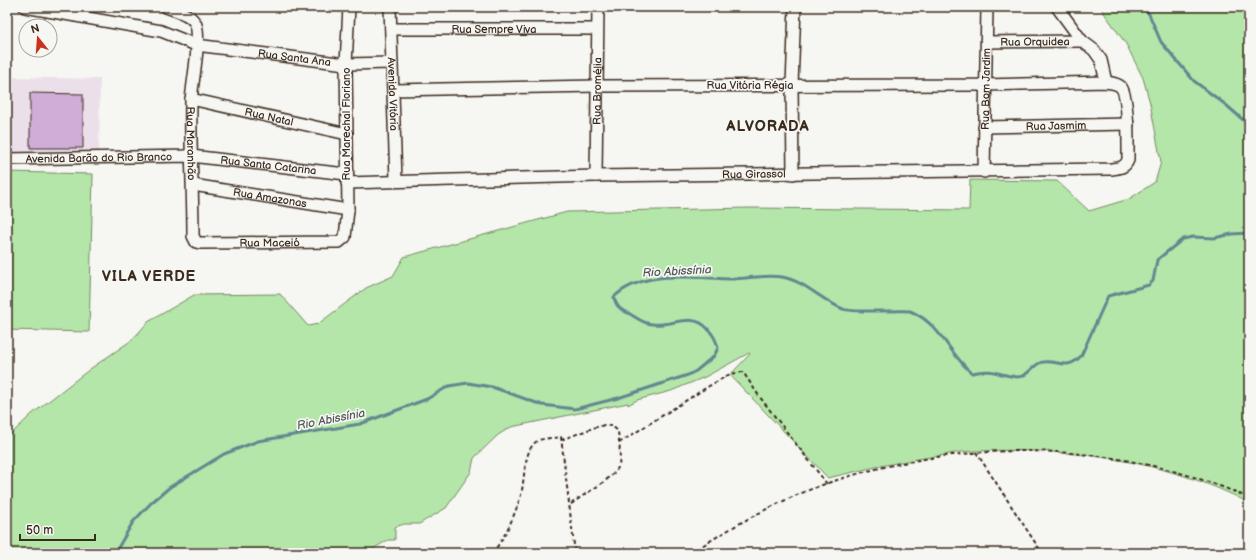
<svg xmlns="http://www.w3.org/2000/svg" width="1256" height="560" font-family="'Balsamiq Sans',sans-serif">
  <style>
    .built { fill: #ebe0ea }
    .green { fill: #b3e6a8; stroke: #778863 }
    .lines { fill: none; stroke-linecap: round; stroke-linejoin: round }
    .stream { stroke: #638791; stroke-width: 3 }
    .building { fill: #d0add6; stroke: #3b2a1e }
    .minor-casing { stroke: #3b2a1e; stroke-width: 14 }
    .path { stroke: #3b2a1e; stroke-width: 2; stroke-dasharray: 4 3; stroke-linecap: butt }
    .minor { stroke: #f6f6f2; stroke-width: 11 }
    .labels { text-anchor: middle; stroke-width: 3.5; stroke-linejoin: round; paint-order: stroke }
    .street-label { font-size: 11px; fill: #3b2a1e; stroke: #f6f6f2 }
    .water-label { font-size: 12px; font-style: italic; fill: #4f5857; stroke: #f6f6f2 }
    .district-label { font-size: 15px; font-weight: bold; letter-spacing: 1px; fill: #3b2a1e; stroke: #f6f6f2 }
  </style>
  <rect width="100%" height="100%" fill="#f6f6f2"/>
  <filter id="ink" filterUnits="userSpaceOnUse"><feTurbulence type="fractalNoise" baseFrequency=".025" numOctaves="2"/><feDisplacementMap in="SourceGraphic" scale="8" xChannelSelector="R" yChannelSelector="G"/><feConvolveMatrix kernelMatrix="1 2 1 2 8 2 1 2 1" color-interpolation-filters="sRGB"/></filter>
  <g filter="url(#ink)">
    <!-- built -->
    <polygon class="built" points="7,77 100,79 99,152 7,152"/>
    <!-- green -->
    <g class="green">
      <path d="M1100 7H1249V503C1169 460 1064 447 974 451 962 451 950 454 938 456 901 461 865 469 828 478L730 375 750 354 749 353 705 377 671 391 637 400 628 405V403L511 427 498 435 474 458 471 472 446 508 419 524H404L395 527V540H388L366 553H7V438L32 414 90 369 132 340 148 322 194 295 280 294 308 326 318 324 366 288 393 276 404 257 567 212 749 208 969 210 970 180 1057 181 1089 211 1129 199 1155 182 1161 162 1150 103 1143 78 1126 44Z"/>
      <polygon points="7,172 93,174 89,332 7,330"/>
    </g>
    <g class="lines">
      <!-- stream -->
      <g class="stream">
        <polyline points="1143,7 1149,14 1161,42 1194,81 1226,105 1249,125"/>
        <path d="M115 553 133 522 151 503 170 487 224 454 258 441 360 424 427 399 449 386 468 383 492 387 542 405 575 409 618 398 688 375 696 371 714 356 718 348C716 339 713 335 708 329 693 311 672 327 652 324 644 324 637 318 630 314 621 310 616 307 614 297 644 269 692 278 730 279 747 279 765 274 782 277 805 281 822 301 843 309 852 313 898 310 910 311 940 323 949 354 972 373 995 368 997 375 1017 377 1029 377 1033 363 1043 362 1059 360 1067 371 1081 356L1108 296 1149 285 1153 281 1157 260 1183 239 1193 237 1214 238 1232 234 1249 233"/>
      </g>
    </g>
    <!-- building -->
    <polygon class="building" points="30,93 83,94 83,148 30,148"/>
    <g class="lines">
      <defs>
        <g id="minor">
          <path id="s1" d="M25 7 161 31 196 45 346 64 392 63"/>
          <path id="s2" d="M166 7C176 11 192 14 196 25 201 40 192 84 191 101 190 146 193 191 193 236L196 242 200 243 339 242 345 237 348 210 346 64 349 7"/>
          <path id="s3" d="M390 7 396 180"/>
          <polyline points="1057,7 1082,41 1094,50 1101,60 1106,82"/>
          <path id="s4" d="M391 29H597"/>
          <path id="s5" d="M987 42 1082 41"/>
          <path id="s6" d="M191 99 347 134"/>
          <path id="s7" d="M984 127 1128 124"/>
          <path id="s8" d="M7 159 191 156 346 174"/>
          <path id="s9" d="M984 172 987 7"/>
          <polyline points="793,174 792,85 795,7"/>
          <path id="s10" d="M596 176 598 7"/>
          <path id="s11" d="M347 183 596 176 1111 169C1119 168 1125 168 1128 160 1128 146 1129 97 1121 87 1117 83 1112 83 1106 82L985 85 597 86 393 90"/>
          <path id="s12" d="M193 185 348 210"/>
        </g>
      </defs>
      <!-- minor casing -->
      <use href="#minor" class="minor-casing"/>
      <!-- path -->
      <g class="path">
        <path d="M561 440 593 428 604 425 612 426 618 431C619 442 621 455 619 465 616 478 581 495 569 506"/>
        <polyline points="619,443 709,386 730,374 743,372 759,396 827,484"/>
        <polyline points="976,452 1042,553"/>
        <polyline points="699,548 702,553"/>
        <path d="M492 553C506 537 515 514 521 495 525 480 523 447 539 440 545 438 554 438 561 437L575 553"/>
        <path d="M691 553C733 526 777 501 825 484 962 437 1116 439 1249 498"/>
      </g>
      <!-- minor -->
      <use href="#minor" class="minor"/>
    </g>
  </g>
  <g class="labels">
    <!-- street labels -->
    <g class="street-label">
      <text dy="4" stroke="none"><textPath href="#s4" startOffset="103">Rua Sempre Viva</textPath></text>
      <text dy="4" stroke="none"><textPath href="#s5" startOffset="48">Rua Orquidea</textPath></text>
      <text dy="4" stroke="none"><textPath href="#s1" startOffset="275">Rua Santa Ana</textPath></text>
      <text x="750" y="89">Rua Vitória Régia</text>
      <text dy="4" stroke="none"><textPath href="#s9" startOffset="83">Rua Bom Jardim</textPath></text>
      <text dy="4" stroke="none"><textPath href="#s10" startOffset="85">Rua Bromélia</textPath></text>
      <text dy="4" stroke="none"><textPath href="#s3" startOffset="87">Avenida Vitória</textPath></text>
      <text dy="4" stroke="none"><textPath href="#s6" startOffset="80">Rua Natal</textPath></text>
      <text transform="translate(346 124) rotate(-90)" y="4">Rua Marechal Floriano</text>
      <text dy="4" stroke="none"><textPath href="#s7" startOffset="72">Rua Jasmim</textPath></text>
      <text dy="4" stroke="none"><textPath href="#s2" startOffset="155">Rua Maranhão</textPath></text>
      <text dy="4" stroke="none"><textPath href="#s8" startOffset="92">Avenida Barão do Rio Branco</textPath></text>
      <text dy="4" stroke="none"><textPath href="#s8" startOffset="262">Rua Santa Catarina</textPath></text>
      <text dy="4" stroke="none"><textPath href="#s11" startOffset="407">Rua Girassol</textPath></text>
      <text dy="4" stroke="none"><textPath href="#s12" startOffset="78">Rua Amazonas</textPath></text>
      <text dy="4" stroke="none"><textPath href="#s2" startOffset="328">Rua Maceió</textPath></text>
    </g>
    <!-- water labels -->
    <g class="water-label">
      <text transform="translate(677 271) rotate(-3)" y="4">Rio Abissínia</text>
      <text transform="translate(331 419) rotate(-11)" y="4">Rio Abissínia</text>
    </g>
    <!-- district labels -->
    <g class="district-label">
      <text x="768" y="131">ALVORADA</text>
      <text x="149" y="281">VILA VERDE</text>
    </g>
  </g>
  <!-- margin -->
  <rect width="1256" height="560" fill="none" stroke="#f6f6f2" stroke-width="24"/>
  <rect x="12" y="12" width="1232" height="536" fill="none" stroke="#3b2a1e" stroke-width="1.5" filter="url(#ink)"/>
  <!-- north arrow -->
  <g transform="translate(38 38) rotate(343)"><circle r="19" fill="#f6f6f2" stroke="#aba49d"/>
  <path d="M0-3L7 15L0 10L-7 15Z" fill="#c8321e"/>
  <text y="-6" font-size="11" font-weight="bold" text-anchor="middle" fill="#3b2a1e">N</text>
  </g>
  <!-- scale -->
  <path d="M20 534v6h75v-6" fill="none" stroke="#3b2a1e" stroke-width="2"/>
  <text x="26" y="534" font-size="12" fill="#3b2a1e" stroke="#f6f6f2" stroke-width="3" paint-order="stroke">50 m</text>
</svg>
